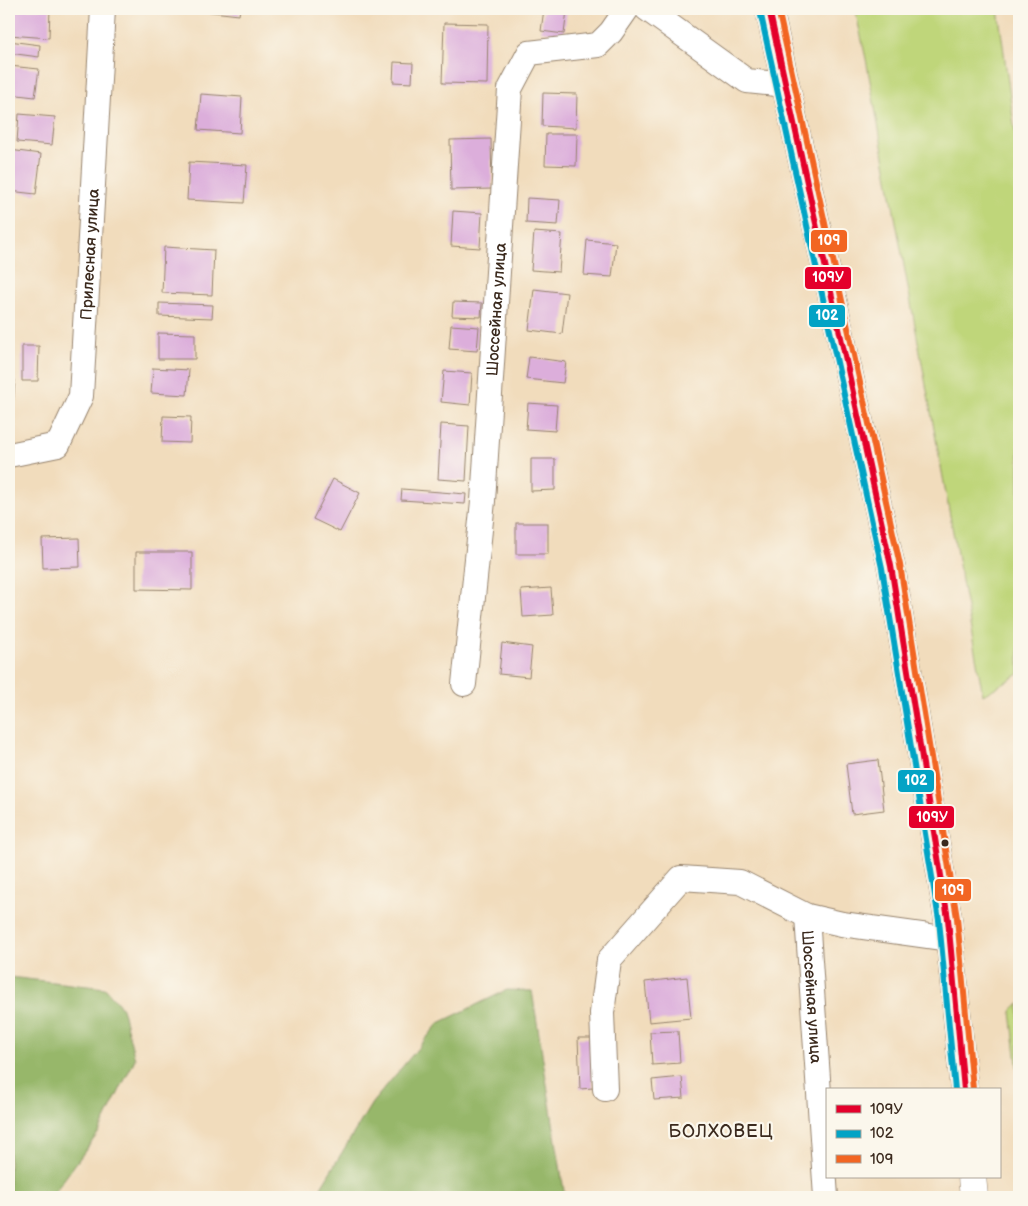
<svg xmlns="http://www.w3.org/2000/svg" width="1028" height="1206" font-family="'Balsamiq Sans',sans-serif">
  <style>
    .green { fill: #bfd67a; stroke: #7d804c }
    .forest { fill: #97b76a; stroke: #697044 }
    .building { fill: #dcaedb }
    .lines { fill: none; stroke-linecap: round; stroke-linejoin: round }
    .minor-casing { stroke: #96836d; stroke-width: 26 }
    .major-casing { stroke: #96836d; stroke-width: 29 }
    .minor { stroke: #fff; stroke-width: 24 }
    .major { stroke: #fff; stroke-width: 28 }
    .bus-1-casing { stroke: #fbf7ec; stroke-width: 10 }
    .bus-2-casing { stroke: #fbf7ec; stroke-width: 10 }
    .bus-3-casing { stroke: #fbf7ec; stroke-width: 10 }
    .bus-1 { stroke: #e4002b; stroke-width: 6 }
    .bus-2 { stroke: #03a3c5; stroke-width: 6 }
    .bus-3 { stroke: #f26522; stroke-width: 6 }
    .bus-dot { fill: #3b2a1e; stroke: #fbf7ec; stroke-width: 2 }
    .labels { text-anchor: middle; stroke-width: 4.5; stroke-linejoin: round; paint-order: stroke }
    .street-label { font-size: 16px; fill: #3b2a1e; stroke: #fbf7ec }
    .neighbourhood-label { font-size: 18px; letter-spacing: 1px; fill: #3b2a1e; stroke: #fbf7ec }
    .line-badge { stroke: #fbf7ec; stroke-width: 2 }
    .badge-label { font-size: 14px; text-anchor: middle; font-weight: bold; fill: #fff }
  </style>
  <rect width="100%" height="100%" fill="#fbf7ec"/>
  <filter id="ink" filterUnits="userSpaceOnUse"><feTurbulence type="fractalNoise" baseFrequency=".02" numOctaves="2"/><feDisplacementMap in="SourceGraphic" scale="10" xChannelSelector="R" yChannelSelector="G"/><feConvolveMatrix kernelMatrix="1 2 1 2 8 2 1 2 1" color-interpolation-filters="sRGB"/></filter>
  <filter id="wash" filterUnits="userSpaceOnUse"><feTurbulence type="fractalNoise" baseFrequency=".0096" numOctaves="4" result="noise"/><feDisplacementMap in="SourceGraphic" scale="20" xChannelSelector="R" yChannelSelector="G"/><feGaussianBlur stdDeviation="1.12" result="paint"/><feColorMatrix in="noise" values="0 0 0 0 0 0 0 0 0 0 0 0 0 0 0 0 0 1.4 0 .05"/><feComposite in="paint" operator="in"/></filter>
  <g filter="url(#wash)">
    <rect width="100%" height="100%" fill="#f1dcbc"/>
    <!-- green -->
    <g class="green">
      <polygon points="855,9 998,9 1019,162 1019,674 983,695 866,59"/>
      <polygon points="1019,1003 1019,1082 1011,1011"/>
    </g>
    <!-- forest -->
    <g class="forest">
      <polygon points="9,977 105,988 122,1008 135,1059 99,1132 51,1197 9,1197"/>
      <polygon points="507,990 532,991 565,1197 315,1197 372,1103 439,1023"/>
    </g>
    <g id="blocks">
      <!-- building -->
      <g class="building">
        <polygon points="9,9 50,9 49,38 9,35"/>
        <polygon points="186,9 240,9 239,15"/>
        <polygon points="544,9 567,10 564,34 541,31"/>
        <polygon points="444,23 488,24 487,84 442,83"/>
        <polygon points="9,41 40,45 39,57 9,53"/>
        <polygon points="394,62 413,63 412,83 393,82"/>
        <polygon points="9,66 39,69 35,97 9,94"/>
        <polygon points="543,93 577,94 576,128 542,126"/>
        <polygon points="201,94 242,97 240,133 198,130"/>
        <polygon points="19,114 55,117 52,145 17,142"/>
        <polygon points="546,134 577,134 576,166 545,165"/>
        <polygon points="491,139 492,189 451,190 450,140"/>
        <polygon points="9,150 41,154 36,194 9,191"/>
        <polygon points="189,162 247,165 244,203 187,200"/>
        <polygon points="527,198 560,200 558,225 526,223"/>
        <polygon points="453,211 482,213 480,248 451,246"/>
        <polygon points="534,232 562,234 559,272 531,270"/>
        <polygon points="587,240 616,243 612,277 584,275"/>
        <polygon points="164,247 214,250 212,295 162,293"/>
        <polygon points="534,289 567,293 562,334 529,330"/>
        <polygon points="453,302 482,303 481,317 452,316"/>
        <polygon points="159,303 213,305 212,318 159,316"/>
        <polygon points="451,325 479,327 477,351 449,349"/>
        <polygon points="158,333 195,334 195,359 158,359"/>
        <polygon points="22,346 39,346 38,381 22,381"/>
        <polygon points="529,357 566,362 563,383 526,379"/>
        <polygon points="153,368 189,370 187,395 151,393"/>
        <polygon points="444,371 472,373 470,405 441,402"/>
        <polygon points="9,379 15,380 12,421 9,421"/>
        <polygon points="528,403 557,405 555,431 526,429"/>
        <polygon points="163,416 191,417 190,443 162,442"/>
        <polygon points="441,424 469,426 466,481 438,479"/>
        <polygon points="531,459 555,459 555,490 531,491"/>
        <polygon points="333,479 360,493 340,532 313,519"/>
        <polygon points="402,489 466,494 465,504 401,500"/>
        <rect x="516" y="523" width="32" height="31"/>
        <polygon points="79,538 80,567 43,568 42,539"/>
        <polygon points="136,552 192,552 192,590 136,589"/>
        <polygon points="551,588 553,615 523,617 521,590"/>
        <polygon points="502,643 532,647 529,677 499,674"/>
        <polygon points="878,760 884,810 852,814 846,764"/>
        <polygon points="687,977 691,1018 649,1022 645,982"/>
        <polygon points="678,1031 680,1063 652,1065 650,1032"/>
        <polygon points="578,1038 591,1038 593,1088 580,1089"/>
        <polygon points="682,1077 684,1098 654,1100 652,1080"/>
      </g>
    </g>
  </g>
  <g filter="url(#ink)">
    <use href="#blocks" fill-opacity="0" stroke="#96836d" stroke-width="1"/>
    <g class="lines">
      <defs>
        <g id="minor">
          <polyline points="647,9 747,81 786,85"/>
          <path id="s1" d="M9 455 58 445 81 396 103 9"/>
          <path id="s2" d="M464 684 483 501 510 89 529 53 598 45 611 32 627 9"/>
          <path id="s3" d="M807 916 826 1197"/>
          <polyline points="605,1089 602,1013 609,960 681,878 740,882 807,916 842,924 950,939"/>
        </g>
        <g id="major">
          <polyline points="769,9 891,566 948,919 964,1090"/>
          <polyline points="972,1177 974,1197"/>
        </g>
      </defs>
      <!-- minor casing -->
      <use href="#minor" class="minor-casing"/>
      <!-- major casing -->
      <use href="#major" class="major-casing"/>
      <!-- minor -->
      <use href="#minor" class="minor"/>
      <!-- major -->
      <use href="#major" class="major"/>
      <defs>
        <polyline id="bus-1" points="769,9 891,566 948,919 964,1090"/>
        <polyline id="bus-2" points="760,11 882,568 939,920 955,1090"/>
        <polyline id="bus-3" points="778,9 900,565 957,918 973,1089"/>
      </defs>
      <!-- bus-1 casing -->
      <use href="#bus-1" class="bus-1-casing"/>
      <!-- bus-2 casing -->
      <use href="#bus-2" class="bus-2-casing"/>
      <!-- bus-3 casing -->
      <use href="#bus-3" class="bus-3-casing"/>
      <!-- bus-1 -->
      <use href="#bus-1" class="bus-1"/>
      <!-- bus-2 -->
      <use href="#bus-2" class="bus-2"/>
      <!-- bus-3 -->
      <use href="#bus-3" class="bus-3"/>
    </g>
  </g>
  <!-- markers -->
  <circle class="bus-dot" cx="945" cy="843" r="4.5"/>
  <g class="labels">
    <!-- street labels -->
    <g class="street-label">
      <text dy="6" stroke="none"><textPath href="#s1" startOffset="246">Прилесная улица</textPath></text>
      <text dy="6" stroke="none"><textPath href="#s2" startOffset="376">Шоссейная улица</textPath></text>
      <text dy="6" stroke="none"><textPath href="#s3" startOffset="81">Шоссейная улица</textPath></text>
    </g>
    <!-- neighbourhood labels -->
    <g class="neighbourhood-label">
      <text x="721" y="1137">БОЛХОВЕЦ</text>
    </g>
  </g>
  <g class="line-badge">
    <rect x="810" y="229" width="38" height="24" rx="5" fill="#f26522"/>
    <rect x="804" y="266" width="48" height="24" rx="5" fill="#e4002b"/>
    <rect x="808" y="304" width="38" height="24" rx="5" fill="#03a3c5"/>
    <rect x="897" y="769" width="38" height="24" rx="5" fill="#03a3c5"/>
    <rect x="908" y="805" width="47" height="24" rx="5" fill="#e4002b"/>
    <rect x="934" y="878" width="38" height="24" rx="5" fill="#f26522"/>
  </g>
  <g class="badge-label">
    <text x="829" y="245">109</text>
    <text x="828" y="282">109У</text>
    <text x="827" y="320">102</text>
    <text x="916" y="785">102</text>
    <text x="932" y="822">109У</text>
    <text x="953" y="895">109</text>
  </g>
  <!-- margin -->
  <rect width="1028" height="1206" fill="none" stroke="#fbf7ec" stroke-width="30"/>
  <!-- legend -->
  <rect x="826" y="1088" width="175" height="90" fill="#fbf7ec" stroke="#aea59a"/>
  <rect x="836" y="1105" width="25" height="8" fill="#e4002b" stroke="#aea59a"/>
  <text x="870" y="1114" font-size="15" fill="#3b2a1e">109У</text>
  <rect x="836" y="1130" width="25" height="8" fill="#03a3c5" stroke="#aea59a"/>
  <text x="870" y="1138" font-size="15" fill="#3b2a1e">102</text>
  <rect x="836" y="1155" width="25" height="8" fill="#f26522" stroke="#aea59a"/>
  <text x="870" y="1164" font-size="15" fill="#3b2a1e">109</text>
</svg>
